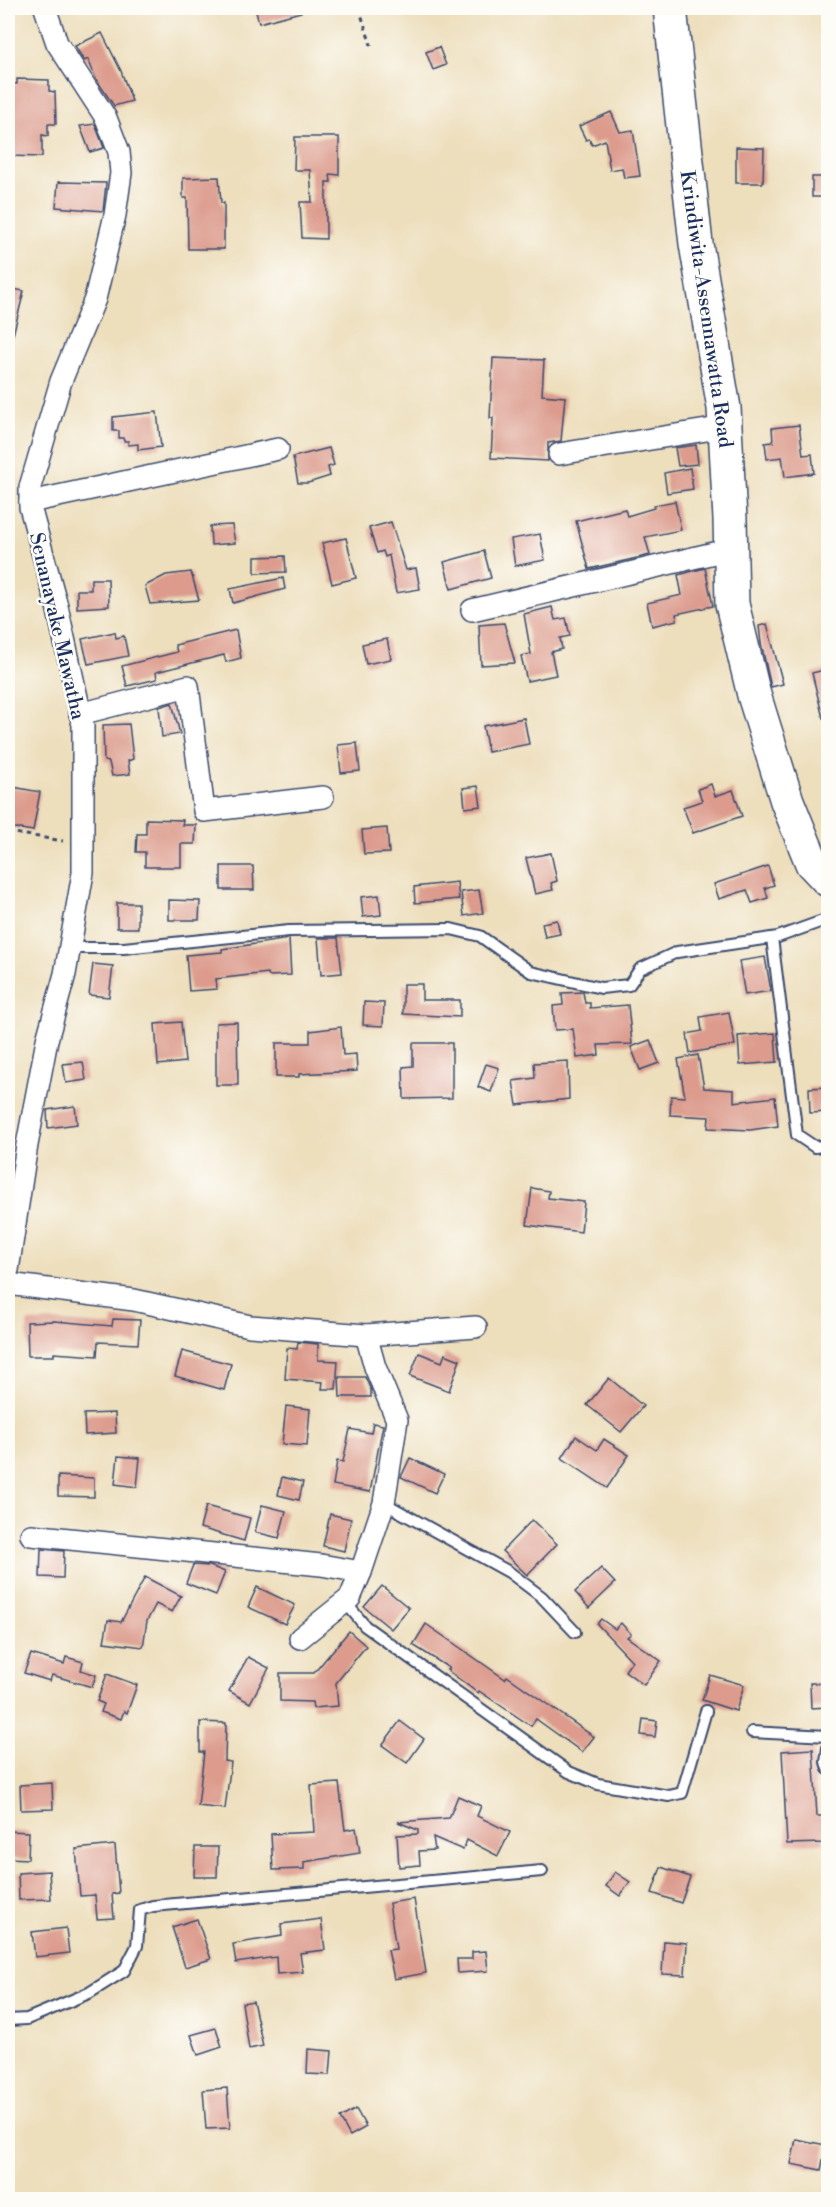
<svg xmlns="http://www.w3.org/2000/svg" width="836" height="2207" font-family="'Libre Bodoni',serif">
  <style>
    .building { fill: #dc9b8d }
    .lines { fill: none; stroke-linecap: round; stroke-linejoin: round }
    .lane-casing { stroke: #3a496c; stroke-width: 14 }
    .street-casing { stroke: #3a496c; stroke-width: 24 }
    .primary-casing { stroke: #3a496c; stroke-width: 36 }
    .path { stroke: #3a496c; stroke-width: 3; stroke-dasharray: 4.5 4.5; stroke-linecap: butt }
    .lane { stroke: #fff; stroke-width: 10 }
    .street { stroke: #fff; stroke-width: 21 }
    .primary { stroke: #fff; stroke-width: 33 }
    .labels { text-anchor: middle; stroke-width: 5; stroke-linejoin: round; paint-order: stroke }
    .street-label { font-size: 20px; fill: #1b2f5e; stroke: #fdfcf7 }
  </style>
  <rect width="100%" height="100%" fill="#fdfcf7"/>
  <filter id="ink" filterUnits="userSpaceOnUse"><feTurbulence type="fractalNoise" baseFrequency=".0167" numOctaves="2"/><feDisplacementMap in="SourceGraphic" scale="12" xChannelSelector="R" yChannelSelector="G"/><feConvolveMatrix kernelMatrix="1 2 1 2 8 2 1 2 1" color-interpolation-filters="sRGB"/></filter>
  <filter id="wash" filterUnits="userSpaceOnUse"><feTurbulence type="fractalNoise" baseFrequency=".008" numOctaves="4" result="noise"/><feDisplacementMap in="SourceGraphic" scale="24" xChannelSelector="R" yChannelSelector="G"/><feGaussianBlur stdDeviation="1.35" result="paint"/><feColorMatrix in="noise" values="0 0 0 0 0 0 0 0 0 0 0 0 0 0 0 0 0 1.4 0 .05"/><feComposite in="paint" operator="in"/></filter>
  <g filter="url(#wash)">
    <rect width="100%" height="100%" fill="#eddebc"/>
    <g id="blocks">
      <!-- building -->
      <g class="building">
        <polygon points="255,8 300,8 301,12 259,23"/>
        <polygon points="102,33 121,71 132,101 114,106 96,79 88,59 84,61 75,46"/>
        <polygon points="439,47 446,65 433,70 426,52"/>
        <polygon points="17,79 49,80 49,91 55,92 56,124 48,124 48,136 42,135 42,157 8,156 8,83 17,84"/>
        <polygon points="611,112 620,132 633,130 640,176 624,178 622,168 610,170 605,140 592,145 589,139 586,140 579,126"/>
        <polygon points="95,124 104,148 90,152 80,126"/>
        <polygon points="295,137 339,137 339,175 330,174 331,182 326,182 326,239 302,238 300,202 312,202 310,170 294,170"/>
        <polygon points="736,147 764,148 763,183 736,183"/>
        <polygon points="219,177 221,203 224,203 224,249 188,249 187,198 183,198 183,178"/>
        <rect x="812" y="177" width="16" height="20"/>
        <polygon points="58,182 106,183 103,211 56,207"/>
        <polygon points="8,288 24,291 13,335 8,334"/>
        <polygon points="493,358 544,360 542,395 565,397 561,441 548,443 548,461 491,458 493,418 490,418"/>
        <polygon points="157,412 161,447 138,450 138,444 128,445 128,441 124,441 123,438 119,438 119,431 113,431 113,417"/>
        <polygon points="799,425 803,455 812,454 814,473 785,477 782,457 767,459 765,443 773,442 772,428"/>
        <polygon points="696,445 698,464 678,466 675,448"/>
        <polygon points="329,448 334,465 328,467 330,476 308,483 298,483 293,457"/>
        <polygon points="690,468 693,489 667,493 664,473"/>
        <polygon points="675,501 681,530 645,537 650,555 589,569 576,521 625,509 627,516 654,508 654,505"/>
        <polygon points="391,522 406,570 416,568 420,589 396,593 389,555 385,557 383,551 377,553 369,528"/>
        <polygon points="232,525 235,543 211,545 210,526"/>
        <polygon points="540,534 545,560 515,566 511,539"/>
        <polygon points="346,538 356,578 332,584 322,543"/>
        <polygon points="484,551 491,578 451,589 444,562"/>
        <polygon points="285,556 286,572 255,573 255,557"/>
        <polygon points="705,568 713,606 676,614 677,620 652,626 647,603 682,595 678,575"/>
        <polygon points="191,572 199,600 150,604 145,586 166,575"/>
        <polygon points="283,578 285,589 233,603 230,589"/>
        <polygon points="91,579 108,579 109,606 77,608 77,590 91,590"/>
        <polygon points="552,607 555,620 566,618 570,636 560,638 562,649 551,652 556,675 527,681 521,656 531,654 524,614"/>
        <polygon points="504,623 515,663 481,665 479,625"/>
        <polygon points="767,624 783,684 771,687 761,643 759,626"/>
        <polygon points="236,630 241,658 226,662 224,655 156,672 157,679 127,686 122,666 177,652 175,645"/>
        <polygon points="115,632 116,638 124,636 128,656 88,664 82,639"/>
        <polygon points="387,639 391,659 366,664 362,644"/>
        <polygon points="828,669 828,717 823,718 812,673"/>
        <polygon points="172,703 180,734 162,737 159,707"/>
        <polygon points="524,718 529,744 488,752 483,726"/>
        <polygon points="129,724 133,759 128,761 130,774 112,776 109,762 104,761 103,725"/>
        <polygon points="357,743 360,771 341,773 338,745"/>
        <polygon points="711,784 715,796 733,790 742,816 693,833 683,807 702,801 698,789"/>
        <polygon points="8,786 40,792 33,831 8,827"/>
        <polygon points="478,786 481,806 465,808 463,788"/>
        <polygon points="146,819 183,820 182,825 196,825 195,844 181,844 181,867 145,867 145,852 136,852 137,834 146,834"/>
        <polygon points="387,828 389,853 364,854 362,830"/>
        <polygon points="551,853 557,881 551,883 553,890 535,894 526,858"/>
        <polygon points="221,866 253,866 254,890 221,890"/>
        <polygon points="768,866 774,885 765,888 768,898 752,903 747,890 719,899 714,884"/>
        <polygon points="457,882 459,899 415,903 414,887"/>
        <polygon points="479,890 483,913 464,916 461,892"/>
        <polygon points="379,895 381,915 363,917 361,897"/>
        <polygon points="169,900 200,901 199,920 169,920"/>
        <rect x="117" y="903" width="21" height="25"/>
        <polygon points="557,920 560,934 545,937 542,923"/>
        <polygon points="318,938 338,938 342,973 321,975"/>
        <polygon points="289,939 291,975 269,976 268,973 216,979 217,989 189,991 186,955 222,952 222,949"/>
        <polygon points="765,957 771,991 745,995 739,961"/>
        <polygon points="93,964 113,966 109,997 89,995"/>
        <polygon points="403,984 422,984 422,1000 460,1000 460,1017 403,1014"/>
        <polygon points="583,992 585,1003 590,1003 590,1008 628,1005 632,1044 598,1045 599,1055 577,1058 573,1029 555,1030 553,1006 563,1005 562,993"/>
        <polygon points="364,1002 384,1003 383,1026 363,1025"/>
        <polygon points="729,1012 735,1045 690,1053 687,1034 702,1031 700,1017"/>
        <polygon points="181,1022 185,1062 158,1065 155,1024"/>
        <polygon points="237,1022 238,1085 216,1085 216,1023"/>
        <polygon points="341,1027 343,1055 356,1054 357,1071 299,1074 299,1077 276,1077 276,1043 310,1043 310,1031"/>
        <polygon points="775,1033 777,1062 740,1065 738,1036"/>
        <polygon points="650,1040 659,1063 640,1070 631,1047"/>
        <polygon points="413,1043 452,1043 452,1098 404,1099 403,1067 413,1066"/>
        <polygon points="698,1055 704,1088 734,1090 734,1102 775,1097 778,1126 750,1130 708,1128 709,1117 670,1115 671,1096 685,1097 678,1059"/>
        <polygon points="568,1061 569,1099 517,1105 513,1081 535,1078 534,1063"/>
        <polygon points="83,1062 86,1080 66,1083 63,1064"/>
        <polygon points="486,1064 499,1068 491,1092 478,1087"/>
        <polygon points="828,1087 828,1112 810,1113 809,1088"/>
        <polygon points="75,1106 77,1124 48,1128 47,1110"/>
        <polygon points="532,1188 549,1191 548,1198 584,1202 581,1232 527,1225"/>
        <polygon points="113,1319 140,1320 138,1344 98,1342 97,1356 54,1353 54,1356 28,1356 27,1322 54,1321 112,1326"/>
        <polygon points="298,1342 318,1344 318,1360 338,1361 336,1389 322,1389 323,1382 285,1379 287,1348 297,1349"/>
        <polygon points="182,1351 231,1364 224,1390 175,1376"/>
        <polygon points="419,1353 442,1362 445,1354 460,1360 449,1391 410,1376"/>
        <polygon points="339,1377 365,1377 371,1390 371,1397 340,1397"/>
        <polygon points="609,1378 643,1406 621,1432 587,1405"/>
        <polygon points="286,1406 310,1409 307,1446 282,1444"/>
        <polygon points="115,1413 116,1433 85,1435 84,1414"/>
        <polygon points="373,1423 383,1425 370,1492 333,1485 337,1461 343,1462 350,1429 371,1433"/>
        <polygon points="576,1436 597,1450 604,1439 629,1455 607,1488 562,1458"/>
        <polygon points="118,1456 140,1458 137,1487 115,1484"/>
        <polygon points="410,1458 444,1474 435,1493 401,1477"/>
        <polygon points="58,1476 94,1478 94,1497 58,1496"/>
        <polygon points="282,1477 303,1482 299,1500 278,1495"/>
        <polygon points="262,1505 286,1511 279,1538 255,1532"/>
        <polygon points="206,1506 250,1518 244,1541 200,1528"/>
        <polygon points="330,1514 351,1519 344,1551 323,1546"/>
        <polygon points="532,1520 557,1544 527,1575 502,1551"/>
        <polygon points="41,1549 64,1551 63,1578 40,1577"/>
        <polygon points="193,1565 210,1566 225,1572 216,1595 186,1583"/>
        <polygon points="601,1568 615,1583 589,1608 575,1592"/>
        <polygon points="145,1577 181,1596 172,1612 156,1604 147,1621 143,1647 104,1642 108,1620 121,1622"/>
        <polygon points="382,1586 409,1608 391,1629 364,1607"/>
        <polygon points="257,1587 295,1605 285,1624 248,1607"/>
        <polygon points="601,1619 615,1629 621,1623 631,1634 627,1637 661,1661 644,1685 625,1671 632,1661 597,1624"/>
        <polygon points="426,1624 505,1679 507,1676 594,1737 582,1752 536,1719 531,1726 479,1691 478,1693 447,1670 449,1668 413,1645"/>
        <polygon points="349,1631 366,1646 336,1683 338,1706 313,1708 312,1702 280,1701 280,1673 314,1673"/>
        <polygon points="31,1654 64,1664 66,1657 83,1662 81,1670 96,1675 92,1687 52,1675 50,1681 24,1673"/>
        <polygon points="248,1657 269,1668 250,1703 229,1691"/>
        <polygon points="107,1674 137,1685 127,1713 124,1711 121,1719 101,1712 104,1704 97,1701"/>
        <polygon points="710,1675 744,1685 736,1711 702,1700"/>
        <polygon points="810,1683 828,1683 828,1707 811,1708"/>
        <polygon points="643,1719 657,1721 655,1737 641,1735"/>
        <polygon points="400,1721 424,1739 407,1763 382,1745"/>
        <polygon points="200,1722 226,1723 225,1761 231,1762 225,1809 198,1806 204,1752 200,1752"/>
        <polygon points="813,1749 817,1816 823,1816 824,1843 787,1844 782,1751"/>
        <polygon points="52,1783 53,1809 21,1810 20,1785"/>
        <polygon points="339,1783 345,1830 356,1828 360,1853 304,1862 304,1869 273,1870 271,1834 314,1832 311,1785"/>
        <polygon points="458,1796 481,1806 477,1816 510,1832 498,1856 467,1840 463,1850 433,1837 435,1850 419,1851 420,1865 399,1867 397,1835 418,1834 418,1830 398,1822 449,1818"/>
        <polygon points="8,1831 29,1832 28,1859 8,1858"/>
        <polygon points="115,1845 119,1893 112,1894 114,1918 97,1919 95,1895 80,1896 76,1849"/>
        <polygon points="195,1847 218,1847 217,1877 194,1877"/>
        <polygon points="661,1867 690,1877 681,1903 652,1893"/>
        <polygon points="49,1871 51,1899 19,1900 18,1873"/>
        <polygon points="615,1872 630,1882 620,1896 606,1886"/>
        <polygon points="414,1899 426,1973 394,1979 388,1950 396,1949 389,1903"/>
        <polygon points="197,1919 211,1959 185,1967 172,1927"/>
        <polygon points="321,1919 325,1950 300,1953 303,1972 277,1974 276,1957 236,1963 233,1944 282,1936 281,1924"/>
        <polygon points="66,1928 69,1953 35,1957 32,1932"/>
        <polygon points="664,1941 687,1943 685,1975 662,1974"/>
        <polygon points="486,1951 488,1971 458,1973 457,1959 472,1959 472,1952"/>
        <polygon points="253,2001 263,2046 249,2049 242,2003"/>
        <polygon points="216,2028 222,2047 198,2055 191,2035"/>
        <polygon points="308,2049 332,2051 330,2075 307,2074"/>
        <polygon points="227,2088 230,2128 206,2129 203,2090"/>
        <polygon points="356,2109 366,2127 350,2136 340,2118"/>
        <polygon points="796,2139 826,2145 821,2170 791,2164"/>
      </g>
    </g>
  </g>
  <g filter="url(#ink)">
    <use href="#blocks" fill-opacity="0" stroke="#3a496c" stroke-width="1.5"/>
    <g class="lines">
      <defs>
        <g id="lane">
          <polyline points="772,938 797,1135 815,1147 828,1145"/>
          <polyline points="70,948 124,948 289,931 451,929 480,936 531,972 601,988 629,985 640,969 677,952 778,937 828,919"/>
          <polyline points="384,1503 509,1572 542,1597 575,1632"/>
          <polyline points="346,1603 365,1626 569,1772 598,1784 669,1796 682,1793 706,1711"/>
          <polyline points="752,1732 828,1736"/>
          <polyline points="828,1748 826,1762 828,1769"/>
          <polyline points="8,2020 27,2019 89,1993 124,1971 137,1946 140,1910 153,1906 542,1871"/>
        </g>
        <g id="street">
          <polyline points="559,454 725,427"/>
          <polyline points="30,502 278,449"/>
          <polyline points="472,610 731,549"/>
          <polyline points="80,714 188,686 204,811 323,797"/>
          <polyline points="8,1270 27,1145 47,1040 65,974 83,873 83,725 57,606 30,507 30,487 61,381 95,299 115,215 121,173 119,152 106,118 57,43 45,8"/>
          <polyline points="8,1284 134,1300 250,1326 366,1335 476,1327"/>
          <polyline points="31,1535 321,1565 361,1572"/>
          <polyline points="300,1638 350,1598 361,1572 384,1503 397,1420 375,1367 366,1335"/>
        </g>
        <polyline id="primary" points="670,8 696,244 724,408 730,519 732,604 754,695 787,801 812,863 828,880"/>
      </defs>
      <!-- lane casing -->
      <use href="#lane" class="lane-casing"/>
      <!-- street casing -->
      <use href="#street" class="street-casing"/>
      <!-- primary casing -->
      <use href="#primary" class="primary-casing"/>
      <!-- path -->
      <g class="path">
        <polyline points="359,8 371,45"/>
        <polyline points="8,832 63,841"/>
      </g>
      <!-- lane -->
      <use href="#lane" class="lane"/>
      <!-- street -->
      <use href="#street" class="street"/>
      <!-- primary -->
      <use href="#primary" class="primary"/>
    </g>
  </g>
  <g class="labels">
    <!-- street labels -->
    <g class="street-label">
      <text transform="translate(707 309) rotate(82)" y="7">Krindiwita-Assennawatta Road</text>
      <text transform="translate(58 626) rotate(77)" y="7">Senanayake Mawatha</text>
    </g>
  </g>
  <!-- margin -->
  <rect width="836" height="2207" fill="none" stroke="#fdfcf7" stroke-width="30"/>
</svg>
